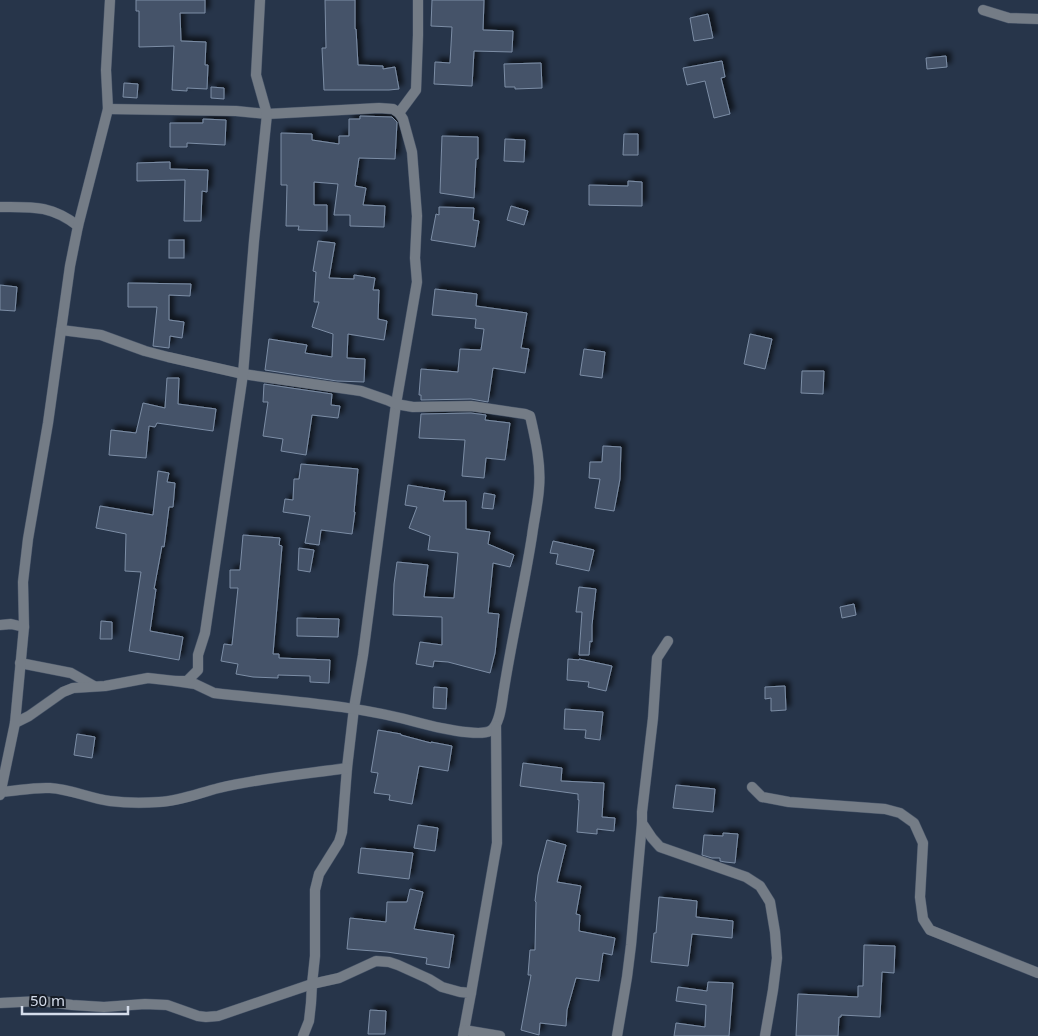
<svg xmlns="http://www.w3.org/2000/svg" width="1038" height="1036" font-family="'Noto Sans',sans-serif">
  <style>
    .building { fill: #445369; stroke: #7c8da5; filter: url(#shadow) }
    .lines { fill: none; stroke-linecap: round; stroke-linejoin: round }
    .minor-casing { stroke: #465367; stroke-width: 11 }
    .minor { stroke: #747c86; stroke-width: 10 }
  </style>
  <defs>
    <filter id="shadow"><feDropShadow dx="4.5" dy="-4.5" stdDeviation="2.5" flood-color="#0009"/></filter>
  </defs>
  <rect width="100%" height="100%" fill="#27354a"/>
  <!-- building -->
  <g class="building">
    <polygon points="136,0 205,0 205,13 180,13 181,41 206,42 205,65 208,65 207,89 187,88 187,91 172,90 174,46 139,47 139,11 136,11"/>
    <polygon points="325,0 355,0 355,29 356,29 358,65 383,66 383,69 395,67 399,89 389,90 324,90 322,48 326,48"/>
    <polygon points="432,0 484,0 483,30 513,31 512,52 474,51 472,86 434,84 435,62 450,63 452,27 431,26"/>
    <polygon points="708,14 713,38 694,41 690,18"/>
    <polygon points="946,56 947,67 927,69 926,58"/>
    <polygon points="722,61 725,77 721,78 730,114 714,118 705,81 687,85 683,68"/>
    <polygon points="541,63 542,88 515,89 515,87 505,87 504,64"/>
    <polygon points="124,83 138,84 137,98 123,97"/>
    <polygon points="211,87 224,88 224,99 211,98"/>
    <polygon points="360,116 392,117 397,122 395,159 359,158 355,186 366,188 363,205 385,206 384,227 350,226 350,215 334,215 338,184 314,182 314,205 327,205 327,231 298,230 299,226 286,226 287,185 281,185 281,133 312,134 312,140 339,144 339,136 349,136 349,119 360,119"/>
    <polygon points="203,119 226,120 225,145 187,143 187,147 170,147 170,123 203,123"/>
    <polygon points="624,134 638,134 638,155 623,155"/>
    <polygon points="442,136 478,137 478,159 476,159 474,198 440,193"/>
    <polygon points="505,139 525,140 524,162 504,161"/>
    <polygon points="170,162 170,169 208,170 207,192 202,191 201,221 184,221 185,180 137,181 137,163"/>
    <polygon points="628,181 642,182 642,206 589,205 589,185 628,186"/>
    <polygon points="511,206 528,211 524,225 507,220"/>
    <polygon points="439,207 474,208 473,220 479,221 475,247 431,240 436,214 439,215"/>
    <rect x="169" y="240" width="15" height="18"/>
    <polygon points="318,241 335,243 329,278 354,279 354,275 375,278 373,290 379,290 378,319 387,321 384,340 348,334 347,358 365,359 364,382 337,381 265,370 269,339 307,345 305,353 332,357 333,334 312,327 319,302 314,302 316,272 313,271"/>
    <polygon points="128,283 191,284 190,296 169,295 169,320 184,322 182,338 170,336 169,348 153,346 157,307 128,307"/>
    <polygon points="0,285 17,287 15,311 0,310"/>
    <polygon points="435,289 477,294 476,306 527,313 521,348 529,349 525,373 493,368 488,402 471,399 421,400 421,395 419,395 421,369 458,372 460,349 481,350 484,329 475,328 476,319 432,315"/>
    <polygon points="750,334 772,339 765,369 744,364"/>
    <polygon points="584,349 605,352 602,378 580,375"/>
    <polygon points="802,371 824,371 823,394 801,393"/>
    <polygon points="167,378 179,378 178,404 216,409 213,431 157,423 155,427 149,426 146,458 109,455 111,430 136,433 143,403 165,408"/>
    <polygon points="264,384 332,394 331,405 340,406 338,418 312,415 306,455 281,451 283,439 263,436 268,402 263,402"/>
    <polygon points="471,413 486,415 485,420 510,423 505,460 486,458 484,478 462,476 465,440 419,438 421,414"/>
    <polygon points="603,446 621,447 620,479 614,511 595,508 600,479 589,478 590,462 602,462"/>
    <polygon points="301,464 358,469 354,512 355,512 352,534 321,530 319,545 305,543 310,516 283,512 285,499 293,500 294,479 299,479"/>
    <polygon points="158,471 169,473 167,482 175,483 173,507 169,507 164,547 162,546 154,589 156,589 150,631 183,637 179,660 129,651 141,572 125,571 126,534 96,528 100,506 153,515"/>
    <polygon points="408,485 445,491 443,501 466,501 466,529 490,532 488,544 514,555 510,567 493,563 488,613 499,614 495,653 490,673 448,662 434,661 433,667 416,664 420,642 442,645 442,617 393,615 394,584 397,562 428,565 424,597 454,598 458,553 428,550 430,536 409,528 417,507 405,505"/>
    <polygon points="484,493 495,495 493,509 482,508"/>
    <polygon points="243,535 280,538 279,545 282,546 273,654 279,654 279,658 330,660 329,683 310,682 310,676 278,675 278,678 253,677 236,674 238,664 221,661 224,644 232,645 238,588 230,588 230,570 240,570"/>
    <polygon points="553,541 594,550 589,571 556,564 558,554 550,553"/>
    <polygon points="299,548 314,550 310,572 298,570"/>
    <polygon points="579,587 596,589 592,625 592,642 590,641 589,655 579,655 582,612 576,612"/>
    <polygon points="854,604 856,615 842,618 840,607"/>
    <polygon points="297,618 339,619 338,637 297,636"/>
    <polygon points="101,621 112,622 112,639 100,639"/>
    <polygon points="568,659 579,660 579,659 612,666 606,691 588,687 589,682 567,680"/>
    <polygon points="785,686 786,710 771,711 771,698 765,699 765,687"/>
    <polygon points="434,687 447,688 446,709 433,708"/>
    <polygon points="565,709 603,712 600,740 585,738 586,730 564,729"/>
    <polygon points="378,730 401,734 401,735 431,743 431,742 452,746 448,771 419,766 412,804 389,800 390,795 374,793 378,773 371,772"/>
    <polygon points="77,734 95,737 92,758 74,755"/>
    <polygon points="523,763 562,768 561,781 604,783 602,817 615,818 614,831 597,829 597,834 577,832 579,800 578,800 578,794 520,786"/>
    <polygon points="676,785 715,789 713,812 673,808"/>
    <polygon points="418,825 438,828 435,851 414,848"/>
    <polygon points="723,833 738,834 735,863 725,862 720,861 720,858 712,858 702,855 704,835 723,836"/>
    <polygon points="547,840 566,845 557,882 581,886 576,914 580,915 579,931 615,938 612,955 603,953 599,981 576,978 567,1010 566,1026 540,1023 539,1035 521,1030 531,975 528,975 530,950 535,950 536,902 535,901 538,875"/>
    <polygon points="361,848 413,853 409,879 358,873"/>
    <polygon points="410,889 423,892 414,929 454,935 449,968 426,964 427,958 387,952 347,949 350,918 386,922 387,902 407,902"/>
    <polygon points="659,897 697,901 696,917 733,921 732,938 692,934 688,966 651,962 654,933 656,933"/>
    <polygon points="864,945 895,946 894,973 882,972 880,1017 841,1015 841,1017 839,1017 838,1036 796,1036 798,994 858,997 858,986 863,986"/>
    <polygon points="708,982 733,983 729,1036 674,1036 676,1023 705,1027 706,1005 676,1001 678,987 707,991"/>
    <polygon points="370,1010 386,1011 385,1034 368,1034"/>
  </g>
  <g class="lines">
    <defs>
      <g id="minor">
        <polyline points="983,10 1009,18 1038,19"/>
        <polyline points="108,109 236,111 267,114 379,108 393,109 399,113 403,119 412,152 417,216 415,258 417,282 396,404 363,655 354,708 347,768 342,832 339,842 319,874 315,890 315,956 312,984 311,1003 309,1021 303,1036"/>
        <polyline points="399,113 416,90 418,35 418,0"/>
        <path d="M0 207C32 207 51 205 78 226"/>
        <path d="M61 330 101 335 145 351 168 357 243 374 361 391 387 400 396 404 413 407 471 406 525 414 530 416 531 420C536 442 541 465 539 488 538 504 534 520 532 536 524 587 512 638 504 689 502 699 501 725 490 731 478 737 434 727 420 723 353 704 283 701 214 693L195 684 175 681"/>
        <polyline points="0,625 11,624 24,627"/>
        <polyline points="668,641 657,658 653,718 642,812 642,823 652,838 660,847 746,877 760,886 770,902 775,932 777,958 773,990 765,1036"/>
        <polyline points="20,663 71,673 94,686"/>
        <polyline points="15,723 29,716 63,692 73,688 105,686 148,678 175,681 187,681 198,670 198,655 205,633 243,374 254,241 267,114 256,75 260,0"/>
        <polyline points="752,787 762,797 789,802 885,809 900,813 914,823 923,843 920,897 923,919 930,930 1038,973"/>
        <path d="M0 792C17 791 33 787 50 788 70 789 89 798 110 801 126 803 143 803 159 802 180 801 199 793 219 788 261 778 305 774 347 768"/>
        <polyline points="0,795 15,723 24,627 23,582 28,539 48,423 70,266 78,226 108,109 106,70 110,0"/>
        <polyline points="471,993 497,843 496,726"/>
        <polyline points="0,1003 41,1001 72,1005 104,1007 145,1004 167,1005 198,1016 206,1017 218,1016 312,984 339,978 376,961 389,962 398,965 429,979 442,987 460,992 471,993 463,1036"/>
        <polyline points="464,1030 500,1036"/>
        <polyline points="617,1036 627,977 631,945 642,823"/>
      </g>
    </defs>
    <!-- minor casing -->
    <use href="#minor" class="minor-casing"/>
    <!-- minor -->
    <use href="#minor" class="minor"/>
  </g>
  <!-- scale -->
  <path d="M22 1006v8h106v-8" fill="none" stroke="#d4dcea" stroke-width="2.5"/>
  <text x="30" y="1006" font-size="15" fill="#d4dcea" stroke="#161c26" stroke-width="4" paint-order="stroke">50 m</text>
</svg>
